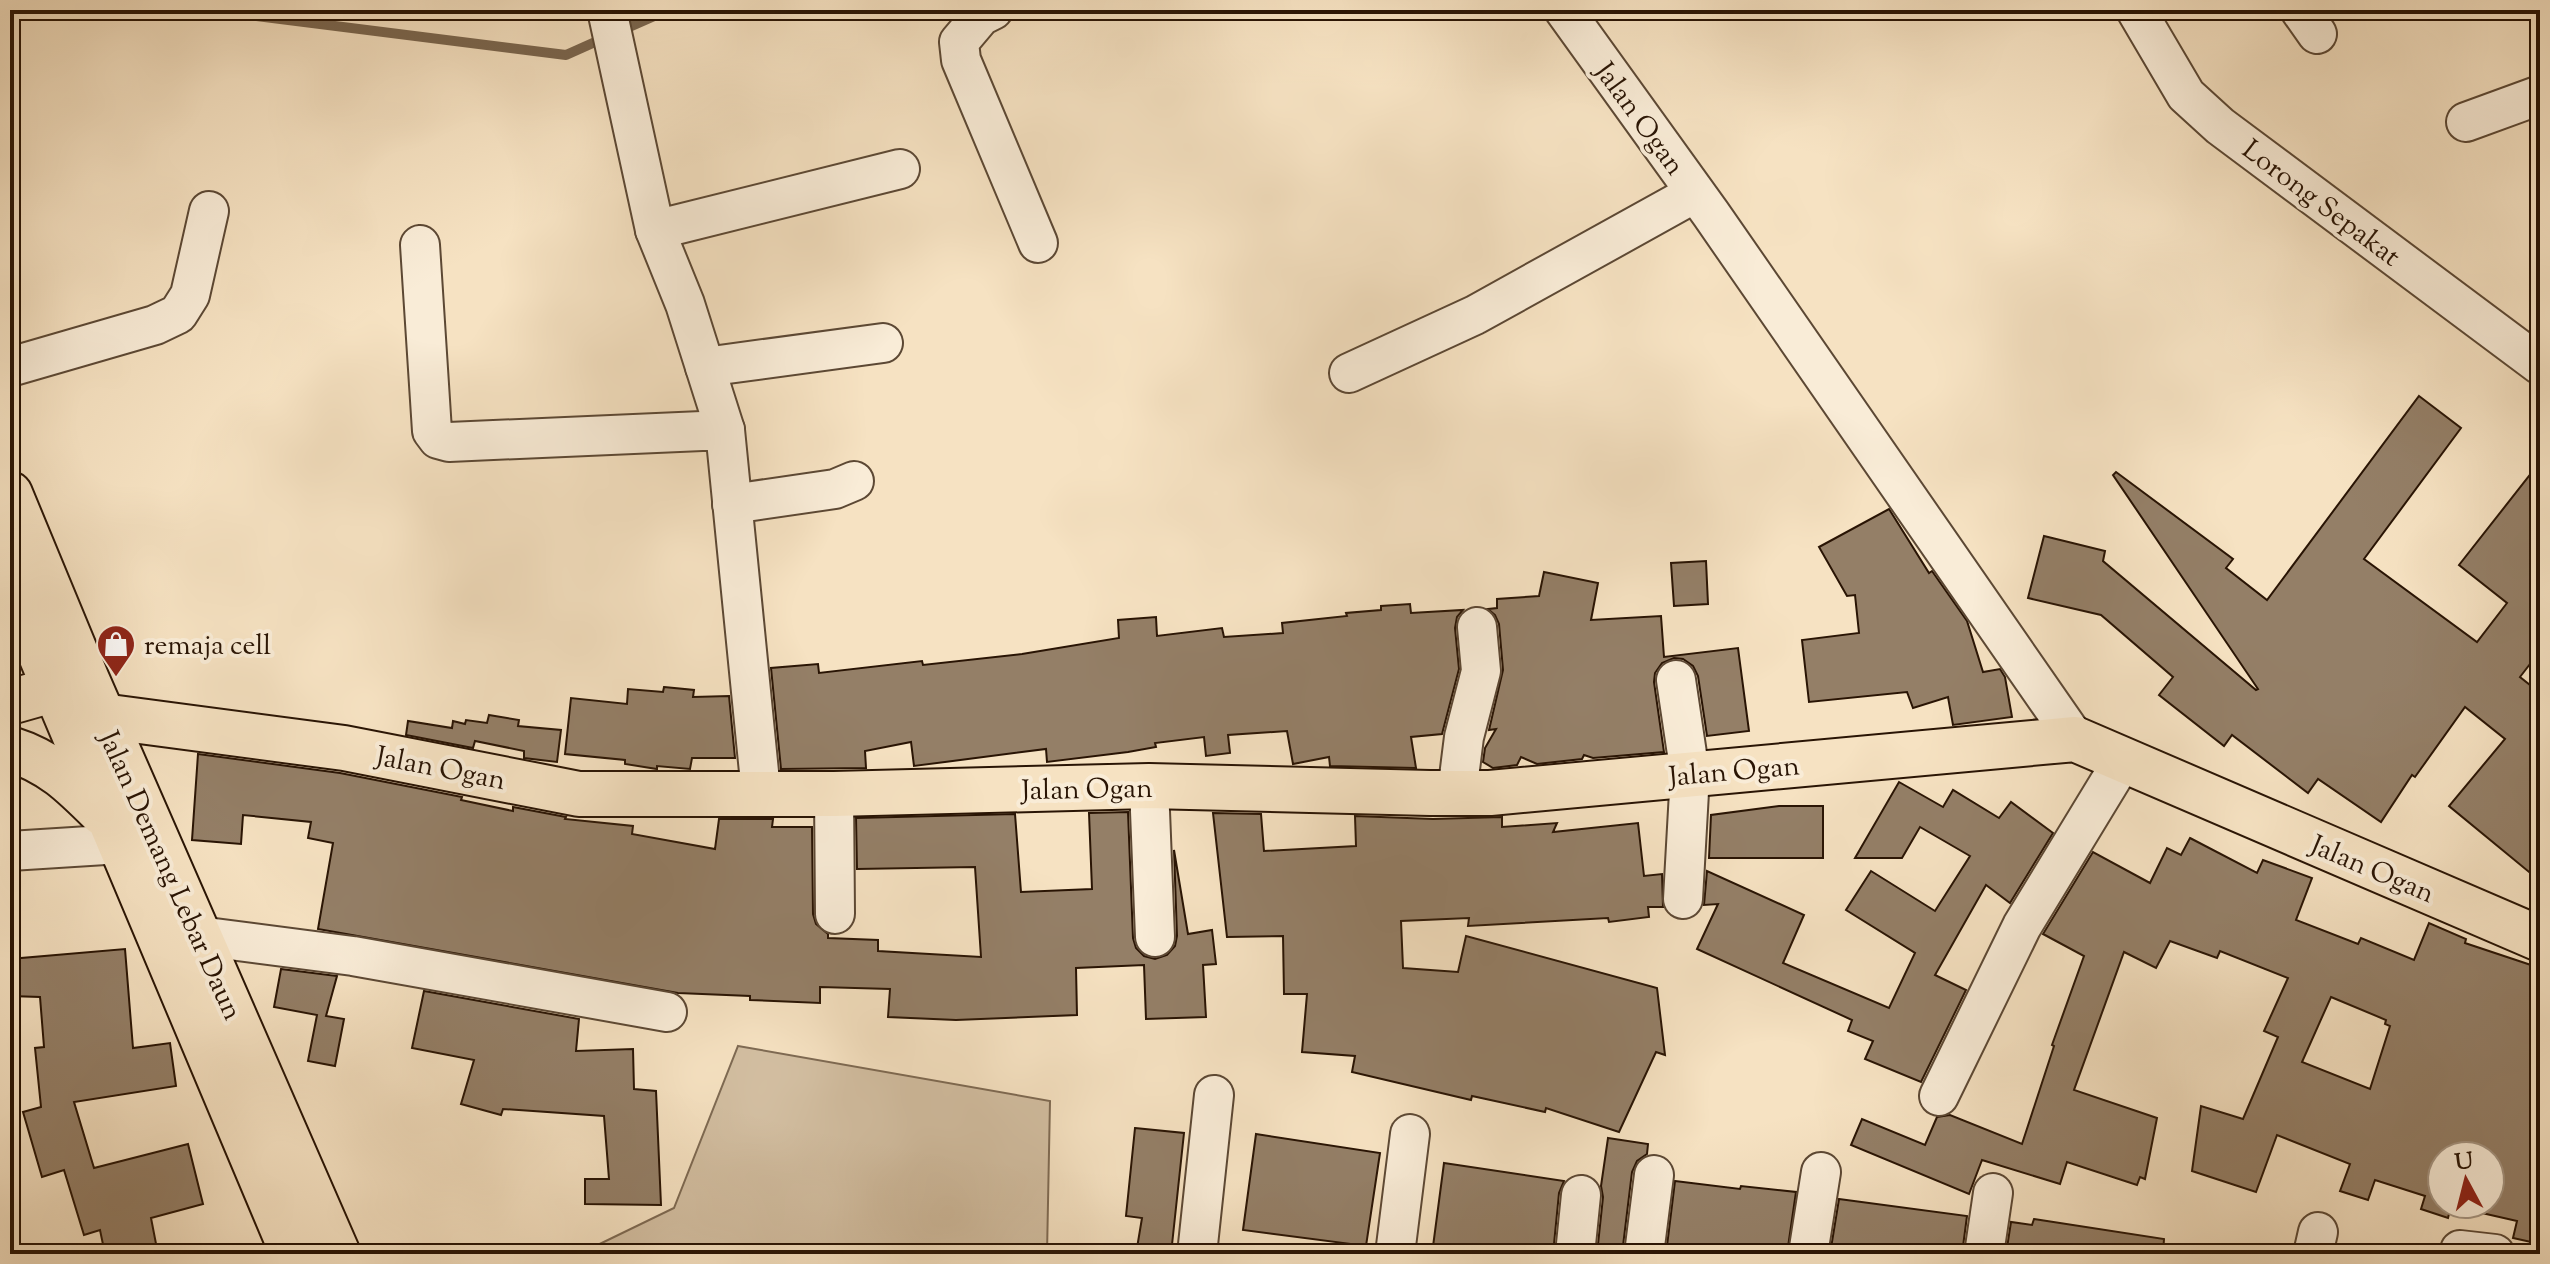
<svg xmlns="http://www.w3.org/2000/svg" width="2550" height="1264" font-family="'Sorts Mill Goudy',serif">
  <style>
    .green { fill: #d3bfa2; stroke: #7e6a53; stroke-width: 2 }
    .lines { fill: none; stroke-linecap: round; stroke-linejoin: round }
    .stream { stroke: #7a664f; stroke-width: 10 }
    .building { fill: #947f67; stroke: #291404; stroke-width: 2; fill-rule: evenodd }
    .minor-casing { stroke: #5c4834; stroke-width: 42 }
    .major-casing { stroke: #291404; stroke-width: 48 }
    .highway-casing { stroke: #291404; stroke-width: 48 }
    .minor { stroke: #f9ecd7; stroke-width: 38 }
    .major { stroke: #f6e2c2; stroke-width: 44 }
    .highway { stroke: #f6e2c2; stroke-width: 44 }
    .labels { text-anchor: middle; stroke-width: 8; stroke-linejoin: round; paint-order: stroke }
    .street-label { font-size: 28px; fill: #291404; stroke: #f9ecd7 }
    .poi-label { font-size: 28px; fill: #291404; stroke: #f9ecd7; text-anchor: start }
  </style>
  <rect width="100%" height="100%" fill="#f6e2c2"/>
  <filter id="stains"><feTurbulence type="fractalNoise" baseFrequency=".0025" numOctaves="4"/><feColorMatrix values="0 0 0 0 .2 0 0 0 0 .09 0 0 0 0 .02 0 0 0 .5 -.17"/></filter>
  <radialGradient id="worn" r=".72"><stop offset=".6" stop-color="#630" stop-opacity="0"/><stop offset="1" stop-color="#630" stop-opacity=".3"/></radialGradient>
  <!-- green -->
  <polygon class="green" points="738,1046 1050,1101 1047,1254 579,1254 674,1208"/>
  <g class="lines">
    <!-- stream -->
    <g class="stream">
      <polyline points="208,10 566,55 604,38"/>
      <polyline points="618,32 668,10"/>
    </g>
  </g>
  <!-- building -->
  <g class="building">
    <polygon points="2419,396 2461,428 2364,559 2477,642 2507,603 2459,565 2540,462 2540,651 2520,677 2540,693 2540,881 2449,806 2505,739 2465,707 2415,777 2412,775 2381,822 2318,779 2308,793 2232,735 2224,746 2159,695 2173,677 2101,615 2028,598 2044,536 2105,551 2103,561 2256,690 2258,689 2113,475 2116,472 2233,559 2226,568 2267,600"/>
    <polygon points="1889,509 1929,573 1932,571 1967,621 1983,672 2000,669 2005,677 2012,717 1953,725 1948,697 1913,708 1907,692 1809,702 1802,640 1859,633 1855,595 1847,596 1819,547"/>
    <polygon points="1706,561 1708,604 1674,606 1671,563"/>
    <polygon points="1544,572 1598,583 1591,620 1661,616 1664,657 1738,648 1749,731 1707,736 1698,676 1693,666 1683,659 1674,658 1662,663 1655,673 1654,682 1664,752 1593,758 1584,755 1582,759 1537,764 1521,757 1517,765 1493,768 1483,762 1485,748 1496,729 1489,730 1503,670 1499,624 1495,615 1488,609 1497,608 1497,599 1539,596"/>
    <polygon points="1410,604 1411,613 1463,610 1457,617 1455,628 1459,669 1442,734 1411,737 1416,768 1330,766 1329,757 1293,764 1287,731 1228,735 1230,753 1206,756 1204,737 1155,743 1156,747 1128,752 1047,762 1046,749 914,766 911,742 865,751 866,768 781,769 771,668 818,664 819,673 922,661 923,665 1022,654 1119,638 1118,620 1156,617 1157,636 1222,628 1224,637 1283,633 1282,623 1347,616 1346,613 1381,610 1381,606"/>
    <polygon points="664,687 694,690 693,697 729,696 735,758 692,758 690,769 657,766 657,769 625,764 625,760 565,754 571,698 627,704 628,689 663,692"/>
    <polygon points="489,715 519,720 518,726 561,730 557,762 524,758 524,751 475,741 473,748 406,735 408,721 452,728 453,721 465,724 466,720 487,723"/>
    <polygon points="198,754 340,773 462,797 461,800 513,811 513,807 566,817 565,819 633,826 632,834 715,849 719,819 773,819 772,827 812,827 813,914 816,924 828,934 828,938 878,940 878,951 981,957 975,867 857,869 856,818 1015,814 1021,892 1092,889 1089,813 1128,812 1133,938 1136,948 1144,956 1155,959 1167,955 1175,946 1177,936 1174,850 1188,934 1212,930 1216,964 1203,965 1206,1017 1146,1019 1144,965 1076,968 1077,1015 956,1020 888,1017 890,989 820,987 820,1003 750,1000 750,996 678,993 318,929 333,843 308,838 311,822 243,815 241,844 192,840"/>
    <polygon points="1899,782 1943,807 1953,790 1999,818 2011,802 2053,833 2010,903 1986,885 1935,975 1966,990 1921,1082 1865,1059 1873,1041 1848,1031 1852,1020 1697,949 1718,904 1704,905 1707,871 1804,915 1783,963 1889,1008 1915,953 1846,910 1871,871 1935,911 1970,856 1920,827 1902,858 1855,858"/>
    <polygon points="1779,806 1823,806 1823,858 1709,858 1711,815"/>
    <polygon points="1213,813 1261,814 1264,851 1356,846 1355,816 1433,819 1502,817 1502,827 1557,823 1553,832 1638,823 1644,876 1662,874 1663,907 1648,907 1649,917 1609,922 1608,918 1468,926 1469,918 1401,921 1403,968 1458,972 1466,936 1657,988 1665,1055 1656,1052 1619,1132 1546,1108 1545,1112 1472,1096 1471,1100 1352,1072 1355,1056 1302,1052 1307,994 1284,994 1283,936 1227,937"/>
    <path d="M2190 838 2257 873 2263 860 2312 878 2296 920 2358 944 2361 938 2414 960 2429 923 2466 939 2465 943 2540 968V1244L2513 1238 2517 1221 2451 1206 2448 1218 2421 1209 2425 1196 2375 1180 2368 1200 2340 1191 2350 1164 2277 1135 2256 1192 2192 1171 2201 1106 2243 1119 2278 1037 2264 1031 2288 978 2220 951 2217 958 2170 941 2156 968 2124 952 2074 1090 2157 1118 2145 1179 2140 1177 2137 1185 2067 1162 2060 1184 1982 1160 1969 1194 1851 1145 1862 1119 1925 1145 1937 1117 1950 1115 2022 1144 2054 1046 2052 1045 2084 956 2043 934 2093 852 2150 883 2167 848 2181 855ZM2331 997 2386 1020 2385 1024 2390 1026 2370 1089 2302 1062ZM2442 1156H2490V1204H2442Z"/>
    <polygon points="125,949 133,1048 170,1043 176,1086 74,1102 94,1168 188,1144 203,1204 151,1218 158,1254 105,1254 100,1230 84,1235 64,1170 42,1177 23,1112 41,1107 35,1048 44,1047 40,997 10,996 10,959"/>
    <polygon points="281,969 337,976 326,1016 344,1019 335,1066 308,1061 317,1015 274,1007"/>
    <polygon points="424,991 579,1019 576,1051 633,1049 634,1089 656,1091 661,1205 585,1204 585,1179 609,1179 604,1116 503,1109 501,1115 461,1104 474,1060 412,1048"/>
    <polygon points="1135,1128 1184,1133 1171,1254 1136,1254 1142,1218 1126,1216"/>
    <polygon points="1256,1134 1380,1153 1366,1246 1243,1230"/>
    <polygon points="1608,1138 1648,1144 1647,1154 1637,1161 1632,1172 1622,1254 1597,1254 1603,1197 1601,1186"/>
    <polygon points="1444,1163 1564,1181 1559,1193 1553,1254 1432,1254"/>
    <polygon points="1675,1181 1740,1189 1741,1186 1796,1192 1787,1254 1666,1254"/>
    <polygon points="1839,1199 1967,1216 1962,1254 1830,1254"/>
    <polygon points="2034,1219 2164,1239 2163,1254 2006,1254 2011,1222 2032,1225"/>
  </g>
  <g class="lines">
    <defs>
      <g id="minor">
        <polyline points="607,10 655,230 685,304 725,430"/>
        <polyline points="993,10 981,16 959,42 961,60 1038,243"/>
        <polyline points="1564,10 1711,214 2075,739"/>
        <polyline points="2136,10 2186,95 2220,126 2540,365"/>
        <polyline points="2300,10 2317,34"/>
        <polyline points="2466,122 2540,95"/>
        <polyline points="655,230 900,169"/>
        <polyline points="420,245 432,431 438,439 449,442 725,430 761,792"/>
        <polyline points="10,367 155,325 178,314 190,295 209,211"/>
        <polyline points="705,367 883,343"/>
        <polyline points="1349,373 1475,315 1695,193"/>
        <polyline points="732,504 835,489 854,481"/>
        <polyline points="1676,680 1690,774 1683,899"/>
        <polyline points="1149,786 1155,937"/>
        <polyline points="1457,793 1464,737 1481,671 1477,627"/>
        <polyline points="834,794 835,914"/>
        <polyline points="10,851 121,844"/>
        <polyline points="199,936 353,956 667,1012"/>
        <polyline points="1939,1096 2022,926 2123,760"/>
        <polyline points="1197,1254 1214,1095"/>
        <polyline points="1395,1254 1410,1134"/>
        <polyline points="1575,1254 1581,1195"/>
        <polyline points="1644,1254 1654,1175"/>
        <polyline points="1808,1254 1821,1172"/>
        <polyline points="1984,1254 1993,1193"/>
        <polyline points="2313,1254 2318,1232"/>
        <polyline points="2459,1254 2460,1250 2495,1254"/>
      </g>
      <polyline id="major" points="70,716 102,716 344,748 579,794 834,794 1149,786 1430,793 1490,793 2075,739 2540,939"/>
      <g id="highway">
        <polyline points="10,494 87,680 338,1254"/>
        <polyline points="10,582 293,1254"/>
        <polyline points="10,702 84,681"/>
        <path d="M10 749C51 762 72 783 102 813"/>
      </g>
    </defs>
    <!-- minor casing -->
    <use href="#minor" class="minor-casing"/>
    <!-- major casing -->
    <use href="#major" class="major-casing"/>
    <!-- highway casing -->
    <use href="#highway" class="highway-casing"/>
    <!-- minor -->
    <use href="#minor" class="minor"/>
    <!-- major -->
    <use href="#major" class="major"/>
    <!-- highway -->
    <use href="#highway" class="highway"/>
  </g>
  <!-- icons -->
  <defs>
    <symbol id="shop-pin" viewBox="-11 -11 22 30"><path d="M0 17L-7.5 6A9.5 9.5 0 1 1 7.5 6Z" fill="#8f2418" stroke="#f9ecd7"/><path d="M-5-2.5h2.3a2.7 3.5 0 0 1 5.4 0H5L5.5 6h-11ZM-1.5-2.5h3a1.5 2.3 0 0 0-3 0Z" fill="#fff"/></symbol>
  </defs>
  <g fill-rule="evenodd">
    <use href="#shop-pin" x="94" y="622" width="44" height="60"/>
  </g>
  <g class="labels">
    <!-- street labels -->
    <g class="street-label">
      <text transform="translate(1641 118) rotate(54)" y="10">Jalan Ogan</text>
      <text transform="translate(2322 202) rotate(37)" y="10">Lorong Sepakat</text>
      <text transform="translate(441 767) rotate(11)" y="10">Jalan Ogan</text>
      <text transform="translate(1734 770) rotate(-5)" y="10">Jalan Ogan</text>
      <text transform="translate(1087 788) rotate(-1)" y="10">Jalan Ogan</text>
      <text transform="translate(2373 868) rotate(23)" y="10">Jalan Ogan</text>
      <text transform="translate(172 875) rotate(66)" y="10">Jalan Demang Lebar Daun</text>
    </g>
    <!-- poi labels -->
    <g class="poi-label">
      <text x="144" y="654">remaja cell</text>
    </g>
  </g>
  <!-- margin -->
  <rect width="2550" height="1264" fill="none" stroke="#f6e2c2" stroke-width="40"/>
  <rect x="12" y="12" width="2526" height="1240" fill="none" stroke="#291404" stroke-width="4"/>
  <rect x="20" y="20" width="2510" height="1224" fill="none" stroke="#291404" stroke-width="2"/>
  <!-- north arrow -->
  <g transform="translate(2466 1180) rotate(353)"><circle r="38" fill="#f9ecd7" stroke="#a69683" stroke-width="2"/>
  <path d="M0-6L14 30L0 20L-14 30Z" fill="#8f2418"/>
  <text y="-12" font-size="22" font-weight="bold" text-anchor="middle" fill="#291404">U</text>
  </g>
  <rect width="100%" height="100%" filter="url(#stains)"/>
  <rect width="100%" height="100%" fill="url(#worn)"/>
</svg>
